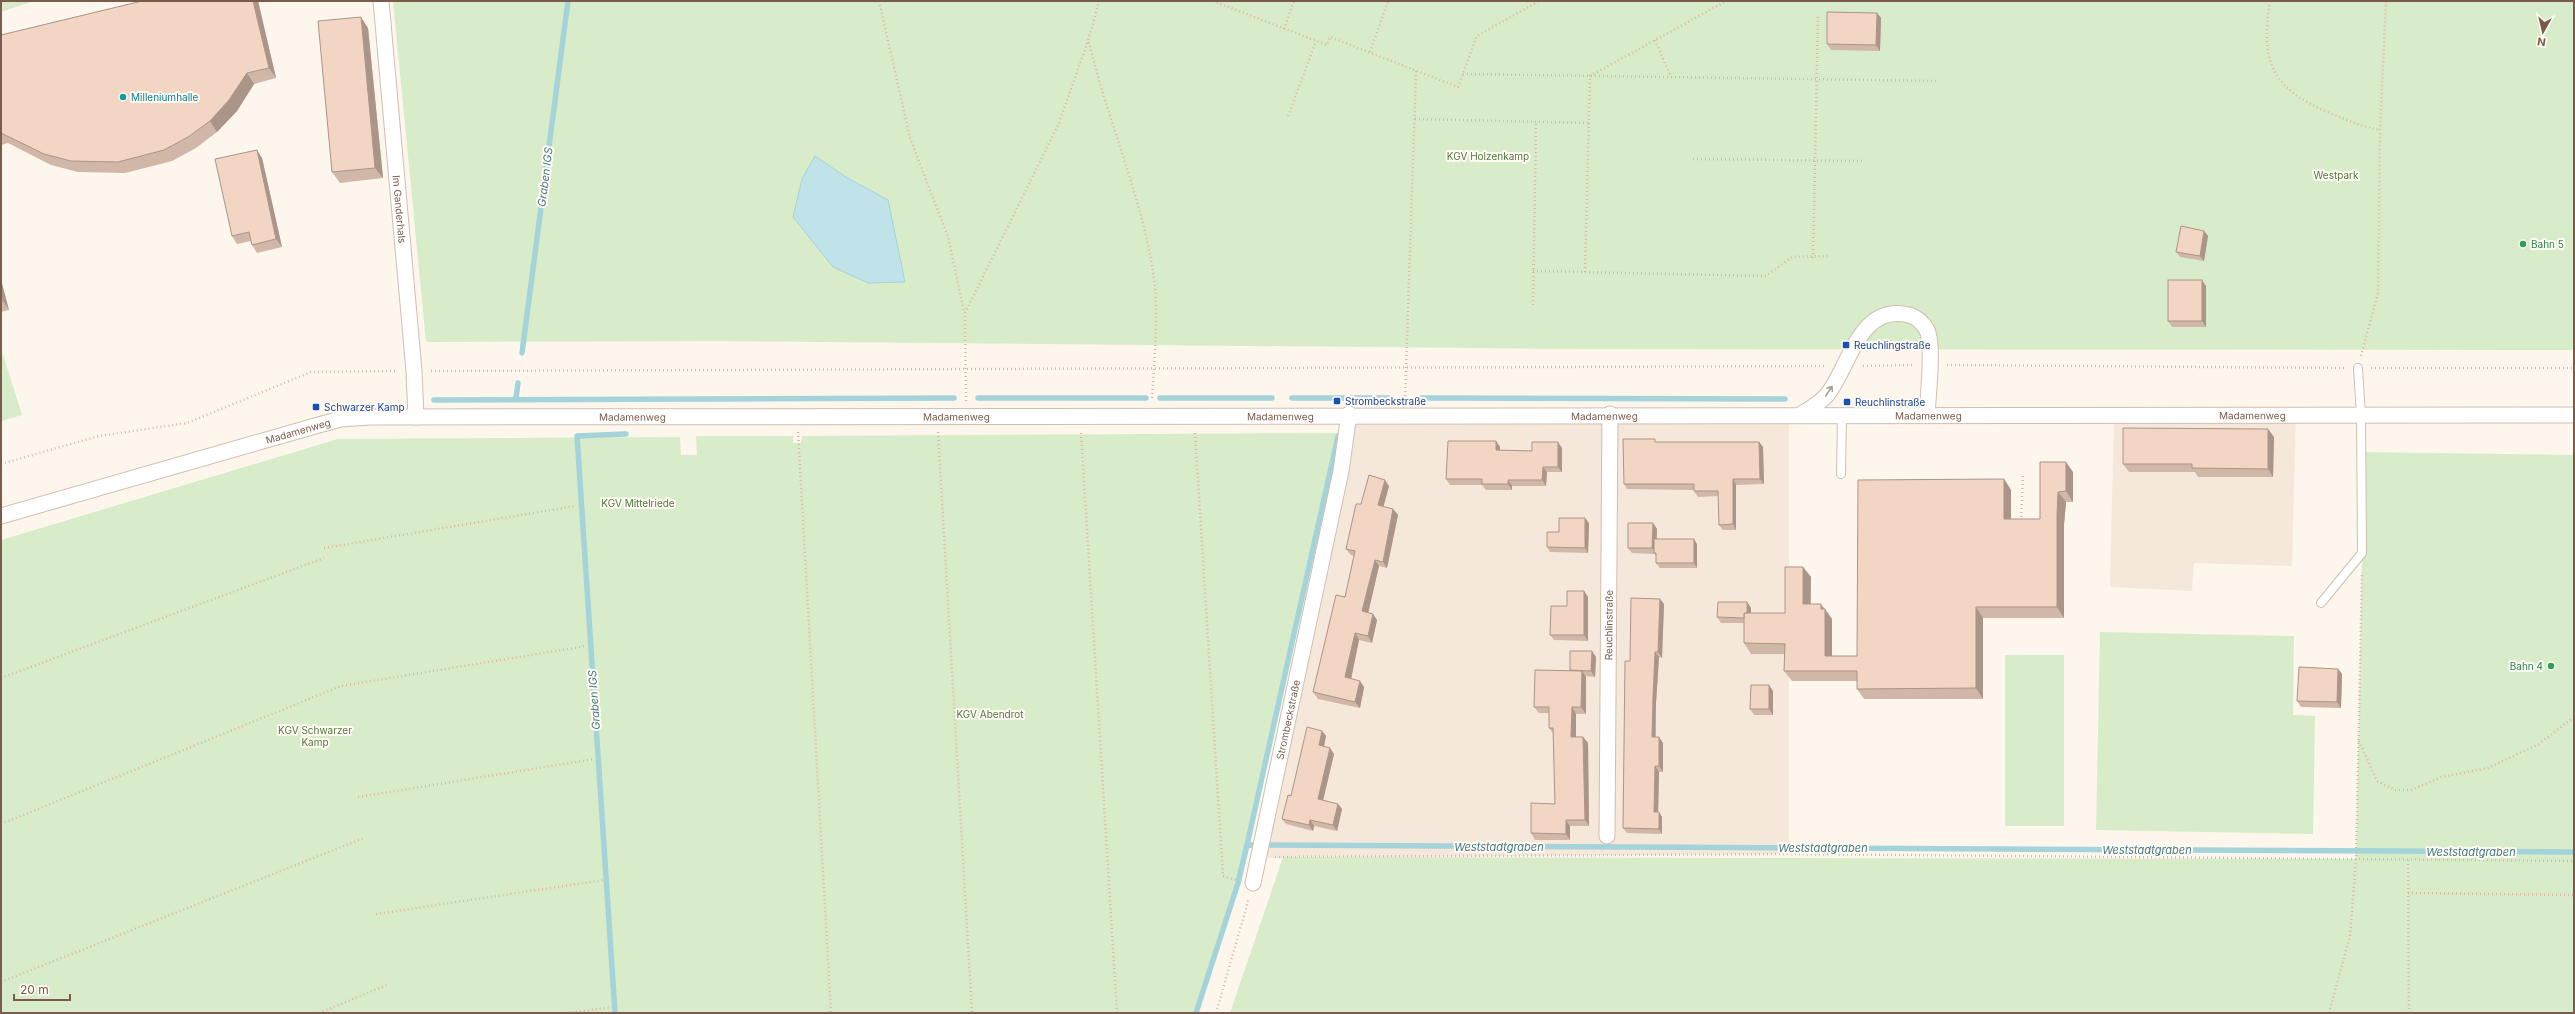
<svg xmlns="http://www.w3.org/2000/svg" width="2575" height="1014" font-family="Inter,sans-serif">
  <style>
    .residential { fill: #f5e8da }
    .green { fill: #d8ecc9 }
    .water { fill: #bfe3e8; stroke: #a5d3da }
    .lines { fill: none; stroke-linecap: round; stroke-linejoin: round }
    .stream { stroke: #a5d3da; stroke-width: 5.5 }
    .lane-casing { stroke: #d1beb0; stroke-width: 10 }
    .street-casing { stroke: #d1beb0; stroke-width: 17 }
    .path { stroke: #d9b8a5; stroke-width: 2.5; stroke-dasharray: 1 3; stroke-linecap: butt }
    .lane { stroke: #fff; stroke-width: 8 }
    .street { stroke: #fff; stroke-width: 15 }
    .wall { fill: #d1b7a8 }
    .shaded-wall { fill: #aa9588 }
    .building { fill: #f3d5c3; stroke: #aa9588 }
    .oneway { stroke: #af9d94 }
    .culture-dot { fill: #0f9aa8; stroke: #fffaf3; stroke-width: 1.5 }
    .leisure-dot { fill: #2e9e5b; stroke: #fffaf3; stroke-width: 1.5 }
    .transit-dot { fill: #1a4fb4; stroke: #fffaf3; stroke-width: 1.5 }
    .labels { text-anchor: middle; stroke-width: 4; stroke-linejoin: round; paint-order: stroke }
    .culture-label { font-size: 10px; fill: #0d838f; stroke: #fffaf3; text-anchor: start }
    .park-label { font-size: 10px; fill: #537a41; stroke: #fffaf3 }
    .street-label { font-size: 10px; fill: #7a5c4d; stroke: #fffaf3 }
    .leisure-label { font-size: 10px; fill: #27864d; stroke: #fffaf3; text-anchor: start }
    .transit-label { font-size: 10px; fill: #164399; stroke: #fffaf3; text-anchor: start }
    .water-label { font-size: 11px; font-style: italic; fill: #437c86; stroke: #fffaf3 }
  </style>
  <rect width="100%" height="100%" fill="#fdf6ec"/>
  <!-- residential -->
  <g class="residential">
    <polygon points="1789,415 1789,854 1259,858 1352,417"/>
    <polygon points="2296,415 2292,566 2194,563 2192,591 2110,587 2114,416"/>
  </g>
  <!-- green -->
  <g class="green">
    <polygon points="1,1 34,1 1,12"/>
    <polygon points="393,1 2574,1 2574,350 1581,349 718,341 426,342"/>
    <polygon points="1,348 22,415 1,421"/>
    <polygon points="1336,433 1237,880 1194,1013 1,1013 1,540 338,439 680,437 681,455 697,455 696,436 793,436 793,443 801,443 802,436"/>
    <polygon points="2360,452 2574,455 2574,1013 1230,1013 1283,857 2356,859 2362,553"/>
    <polygon points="2100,632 2294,636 2293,715 2315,716 2313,834 2096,830"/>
    <rect x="2005" y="655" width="59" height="171"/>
  </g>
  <!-- water -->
  <polygon class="water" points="815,156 846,177 888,200 905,282 868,283 833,267 793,217 802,179"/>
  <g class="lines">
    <!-- stream -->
    <g class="stream">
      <polyline points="522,353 568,1"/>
      <polyline points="516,398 518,383"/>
      <polyline points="978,398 1146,398"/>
      <polyline points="1160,398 1272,398"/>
      <polyline points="1292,398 1392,398"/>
      <polyline points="1419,398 1785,399"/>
      <polyline points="434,400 954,398"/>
      <polyline points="1247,845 1338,436"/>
      <polyline points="615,1013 577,436 626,434"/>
      <polyline points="1196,1013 1238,883 1247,845 2574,852"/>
    </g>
    <defs>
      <g id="lane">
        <polyline points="1841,474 1842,416"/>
        <polyline points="2321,603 2362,553 2361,415 2358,368"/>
      </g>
      <g id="street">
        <path id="s1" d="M381 1 414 371 416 417"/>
        <path d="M1800 415C1810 409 1819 404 1827 395 1850 366 1859 303 1909 315 1916 317 1923 323 1927 330 1934 346 1928 396 1927 415"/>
        <path id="s2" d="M1 516 322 424 341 419 370 417 2574 415"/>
        <path id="s3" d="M1607 836 1610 414"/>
        <path id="s4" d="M1253 883 1341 471 1349 414"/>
      </g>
    </defs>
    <!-- lane casing -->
    <use href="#lane" class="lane-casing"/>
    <!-- street casing -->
    <use href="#street" class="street-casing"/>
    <!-- path -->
    <g class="path">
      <polyline points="879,1 910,138 948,237 964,312"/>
      <polyline points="1213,1 1327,45 1330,37 1458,87 1477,36 1539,1"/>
      <path d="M2270 1C2261 59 2269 86 2325 111 2344 119 2360 126 2380 130"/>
      <polyline points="1284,29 1294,1"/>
      <polyline points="1655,40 1671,77"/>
      <path d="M1089 42C1108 124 1145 202 1155 287 1158 320 1154 366 1152 400"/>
      <polyline points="1370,52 1388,1"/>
      <polyline points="1463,74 1936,81"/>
      <polyline points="1288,116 1316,41"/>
      <polyline points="1415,119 1589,123"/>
      <polyline points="1693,159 1865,161"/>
      <polyline points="1813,258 1818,16"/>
      <polyline points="1533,271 1766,276 1792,257 1828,256"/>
      <polyline points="1585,272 1590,76 1726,1"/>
      <polyline points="1533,305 1536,122"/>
      <polyline points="2361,356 2378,293 2380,130 2386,1"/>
      <polyline points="1947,365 2346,368"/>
      <polyline points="1863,366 1914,365"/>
      <polyline points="2371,368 2574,368"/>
      <polyline points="431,371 1826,366"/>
      <polyline points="1405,400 1416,70"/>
      <polyline points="966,401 965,313 1059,123 1088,41 1099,1"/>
      <polyline points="798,432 831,1013"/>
      <polyline points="938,432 972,1013"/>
      <polyline points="1081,433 1117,1013"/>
      <polyline points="1195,433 1223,876 1236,880"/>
      <polyline points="1,464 99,436 187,423 311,372 398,371"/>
      <polyline points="2021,521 2023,475"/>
      <polyline points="324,548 575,506"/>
      <polyline points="1,678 324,558"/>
      <polyline points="2359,741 2377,781 2395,790 2411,790 2442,777 2488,768 2539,744 2574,717"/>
      <polyline points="358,797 595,759"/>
      <polyline points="1,824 341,686 586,646"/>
      <polyline points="1275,857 1789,854 2574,861"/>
      <polyline points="2408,860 2409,1013"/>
      <polyline points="2408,893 2574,895"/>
      <polyline points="376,914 604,880"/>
      <polyline points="1,982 364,838"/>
      <polyline points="319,1013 387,985"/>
      <polyline points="568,1013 612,1007"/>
      <polyline points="1216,1013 1249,898"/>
      <polyline points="2329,1013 2350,936 2356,859 2362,574"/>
    </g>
    <!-- lane -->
    <use href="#lane" class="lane"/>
    <!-- street -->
    <use href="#street" class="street"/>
  </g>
  <!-- wall -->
  <g class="wall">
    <polygon points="142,1 258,1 276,78 254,84 237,111 217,132 196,148 172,161 125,173 78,172 51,165 8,143 1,145 1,35"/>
    <polygon points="1877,13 1881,18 1880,51 1831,50 1827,44"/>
    <polygon points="368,28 383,178 340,183 332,172"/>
    <polygon points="262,158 282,247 257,253 252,245 251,241 237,244 232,236"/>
    <polygon points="2204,231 2208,236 2204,261 2180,257 2176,252"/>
    <polygon points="1,280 9,310 1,312"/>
    <polygon points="2206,286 2206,327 2172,327 2168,321"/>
    <polygon points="2274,437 2273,477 2198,477 2195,472 2129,472 2123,464"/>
    <polygon points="1496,441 1500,447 1500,450 1532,451 1562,448 1562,472 1547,472 1546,486 1512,486 1512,490 1486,490 1482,485 1450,485 1446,479"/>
    <polygon points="1657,442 1759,442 1763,447 1764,484 1736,485 1736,530 1723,530 1719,525 1719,496 1698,497 1694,491 1694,490 1627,489 1624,484"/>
    <polygon points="2040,462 2073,472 2073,502 2066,502 2064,525 2064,618 1983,618 1983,699 1864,699 1857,689 1857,681 1792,681 1784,671 1784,654 1751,654 1744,643 1744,623 1721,623 1717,617 1747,602 1751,608 1751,613 1785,613 1803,567 1811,577 1811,604 1825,609 1832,619 1832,656 1857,656 2004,479 2011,490 2011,519 2040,519"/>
    <polygon points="1389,486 1383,507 1393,509 1398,515 1387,568 1379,566 1368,613 1373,614 1377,620 1372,643 1359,640 1351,679 1364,687 1360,708 1318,699 1313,692 1345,597 1354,556 1351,555 1346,549 1361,504"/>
    <polygon points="1589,523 1588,553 1550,552 1547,547 1559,532"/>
    <polygon points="1653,523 1657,529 1657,539 1697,544 1697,568 1660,568 1656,563 1656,556 1655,554 1632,553 1628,548"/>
    <polygon points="1584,591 1588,597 1588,641 1554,640 1550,635 1567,606"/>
    <polygon points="1660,599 1664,604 1662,658 1659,657 1656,703 1656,737 1663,743 1663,772 1659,772 1658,812 1662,817 1662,834 1627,833 1623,828 1630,661"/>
    <polygon points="1596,657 1595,677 1586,676 1586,714 1576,714 1576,737 1583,737 1588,743 1589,826 1570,826 1570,840 1535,840 1531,833 1555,804 1553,733 1549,728 1549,713 1539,713 1534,707 1570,670"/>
    <polygon points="2338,669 2342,674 2341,708 2301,707 2297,701"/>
    <polygon points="1773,691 1773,715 1754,715 1750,709"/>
    <polygon points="1322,731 1326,736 1324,746 1334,754 1323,800 1338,804 1342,809 1337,831 1314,826 1313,831 1286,824 1282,819 1291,796"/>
  </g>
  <!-- shaded-wall -->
  <g class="shaded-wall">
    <polygon points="253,1 258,1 276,78 269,68"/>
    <polygon points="1877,13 1881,18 1880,51 1876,45"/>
    <polygon points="361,17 368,28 383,178 375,168"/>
    <polygon points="247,73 254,84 237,111 217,132 210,121"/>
    <polygon points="257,150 262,158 282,247 276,239"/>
    <polygon points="2204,231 2208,236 2204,261 2200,256"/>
    <polygon points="1,280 9,310 3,301 1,294"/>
    <polygon points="2202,280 2206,286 2206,327 2202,321"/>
    <polygon points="2268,429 2274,437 2273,477 2268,469"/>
    <polygon points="1496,441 1500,447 1500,456 1496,450"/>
    <polygon points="1558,442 1562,448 1562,472 1558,467"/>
    <polygon points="1759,442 1763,447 1764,484 1760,479"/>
    <polygon points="2066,462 2073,472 2073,502 2066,491"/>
    <polygon points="1543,467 1547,472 1546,486 1542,480"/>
    <polygon points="1733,479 1736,485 1736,530 1733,524"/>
    <polygon points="2004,479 2011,490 2011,529 2004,519"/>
    <polygon points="1385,480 1389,486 1382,512 1378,505"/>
    <polygon points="1508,480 1512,486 1512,490 1508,484"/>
    <polygon points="2058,492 2066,502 2064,525 2064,618 2057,607 2057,515"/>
    <polygon points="1393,509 1398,515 1387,568 1383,562"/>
    <polygon points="1585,518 1589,523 1588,553 1585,548"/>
    <polygon points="1653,523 1657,529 1656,554 1652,548"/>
    <polygon points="1694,539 1697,544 1697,568 1694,563"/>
    <polygon points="1375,560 1379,566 1367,618 1362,611"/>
    <polygon points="1803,567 1811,577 1810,614 1803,604"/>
    <polygon points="1584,591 1588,597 1588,641 1584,635"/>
    <polygon points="1660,599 1664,604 1662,658 1658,652"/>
    <polygon points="1747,602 1751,608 1751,623 1747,618"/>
    <polygon points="1821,604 1832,619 1832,666 1825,656"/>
    <polygon points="1976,607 1983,618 1983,699 1976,688"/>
    <polygon points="1373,614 1377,620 1372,643 1368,636"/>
    <polygon points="1355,633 1359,640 1350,684 1345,677"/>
    <polygon points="1592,651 1596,657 1595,677 1591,671"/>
    <polygon points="1655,652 1659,657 1656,703 1655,743 1652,737 1653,697"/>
    <polygon points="2338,669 2342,674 2341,708 2337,702"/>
    <polygon points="1582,671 1586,677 1586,714 1581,707"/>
    <polygon points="1360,681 1364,687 1360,708 1355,702"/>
    <polygon points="1769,685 1773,691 1773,715 1769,709"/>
    <polygon points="1572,707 1576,714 1576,743 1571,737"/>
    <polygon points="1322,731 1326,736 1323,751 1319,745"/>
    <polygon points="1583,737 1588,743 1589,826 1585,820"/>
    <polygon points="1659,737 1663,743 1663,772 1659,766"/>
    <polygon points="1330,748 1334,754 1322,805 1318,799"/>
    <polygon points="1655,766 1659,772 1658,817 1654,812"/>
    <polygon points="1338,804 1342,809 1337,831 1333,825"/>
    <polygon points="1659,812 1662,817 1662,834 1659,829"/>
    <polygon points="1310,820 1314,826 1313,831 1309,825"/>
    <polygon points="1566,820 1570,826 1570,840 1566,834"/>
  </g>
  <!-- building -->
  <g class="building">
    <polygon points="142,1 253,1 269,68 247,73 229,100 210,121 188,137 164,150 118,162 71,161 44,154 1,133 1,35"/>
    <polygon points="1827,12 1877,13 1876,45 1827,44"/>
    <polygon points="361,17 375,168 332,172 318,21"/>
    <polygon points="257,150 276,239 252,245 249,232 232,236 215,159"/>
    <polygon points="2181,226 2204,231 2200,256 2176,252"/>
    <rect x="2168" y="280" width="34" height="41"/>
    <polygon points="1,294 3,301 1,302"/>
    <polygon points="2123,428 2268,429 2268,469 2192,468 2192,464 2123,464"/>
    <polygon points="1623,439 1655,439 1655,442 1759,442 1760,479 1733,479 1733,524 1719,525 1718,491 1694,491 1694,484 1624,484"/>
    <polygon points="1448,441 1496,441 1496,450 1532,451 1532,442 1558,442 1558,467 1543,467 1542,480 1508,480 1508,484 1482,484 1482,479 1446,479"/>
    <polygon points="2040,462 2066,462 2066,491 2058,492 2057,515 2057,607 1976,607 1976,688 1857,689 1857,671 1784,671 1785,644 1744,643 1744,613 1785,613 1785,567 1803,567 1803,604 1821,604 1821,609 1825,609 1825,656 1857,656 1858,480 2004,479 2004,519 2040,519"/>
    <polygon points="1369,475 1385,480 1378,505 1393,509 1383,562 1375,560 1362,611 1373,614 1368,636 1355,633 1345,677 1360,681 1355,702 1313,692 1336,595 1345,597 1355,551 1346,549 1356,504 1361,504"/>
    <polygon points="1559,518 1585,518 1585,548 1547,547 1547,532 1559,532"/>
    <polygon points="1628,523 1653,523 1652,548 1628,548"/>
    <polygon points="1654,539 1694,539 1694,563 1656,563 1656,553 1654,553"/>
    <polygon points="1567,591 1584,591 1584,635 1550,635 1551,606 1567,606"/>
    <polygon points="1631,598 1660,599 1658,652 1655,652 1653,697 1652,737 1659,737 1659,766 1655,766 1654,812 1659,812 1659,829 1623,828 1625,661 1630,661"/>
    <polygon points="1718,602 1747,602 1747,613 1744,613 1744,618 1717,617"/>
    <polygon points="1570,651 1592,651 1591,671 1570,670"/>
    <polygon points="2299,667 2338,669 2337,702 2297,701"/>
    <polygon points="1535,670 1582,671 1581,707 1572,707 1571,737 1583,737 1585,820 1566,820 1566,834 1531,833 1531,803 1555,804 1553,728 1549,728 1549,707 1534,707"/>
    <polygon points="1751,685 1769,685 1769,709 1750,709"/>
    <polygon points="1307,727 1322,731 1319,745 1330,748 1318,799 1338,804 1333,825 1310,820 1309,825 1282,819 1288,795 1291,796"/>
  </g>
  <!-- one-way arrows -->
  <defs><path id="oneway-shaft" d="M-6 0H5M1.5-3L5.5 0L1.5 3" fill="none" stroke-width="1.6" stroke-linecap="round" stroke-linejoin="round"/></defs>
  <use class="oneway" href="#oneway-shaft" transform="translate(1829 391) rotate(-57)"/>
  <!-- markers -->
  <circle class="culture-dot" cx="123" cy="97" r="4"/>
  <g class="leisure-dot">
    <circle cx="2523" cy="244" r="4"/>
    <circle cx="2551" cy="666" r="4"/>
  </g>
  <g class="transit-dot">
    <rect x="1842" y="341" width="8" height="8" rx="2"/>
    <rect x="1333" y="397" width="8" height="8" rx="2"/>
    <rect x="1843" y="398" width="8" height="8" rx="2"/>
    <rect x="312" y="403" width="8" height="8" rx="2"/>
  </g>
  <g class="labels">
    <!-- culture labels -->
    <g class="culture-label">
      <text x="131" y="101">Milleniumhalle</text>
    </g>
    <!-- park labels -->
    <g class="park-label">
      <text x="1488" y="160">KGV Holzenkamp</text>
      <text x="2336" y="179">Westpark</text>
      <text x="638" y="507">KGV Mittelriede</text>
      <text x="990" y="718">KGV Abendrot</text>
      <text x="315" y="734">KGV Schwarzer<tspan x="315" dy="12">Kamp</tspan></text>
    </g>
    <!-- street labels -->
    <g class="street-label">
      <text dy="4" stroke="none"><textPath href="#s1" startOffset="209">Im Ganderhals</textPath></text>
      <text dy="4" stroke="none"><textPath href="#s2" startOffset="1617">Madamenweg</textPath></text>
      <text dy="4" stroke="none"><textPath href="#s2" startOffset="1293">Madamenweg</textPath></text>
      <text dy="4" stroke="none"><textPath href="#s2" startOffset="1941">Madamenweg</textPath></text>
      <text dy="4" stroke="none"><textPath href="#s2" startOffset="645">Madamenweg</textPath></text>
      <text dy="4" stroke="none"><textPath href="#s2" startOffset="969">Madamenweg</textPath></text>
      <text dy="4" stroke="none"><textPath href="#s2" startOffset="2265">Madamenweg</textPath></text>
      <text dy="4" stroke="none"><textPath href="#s2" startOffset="309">Madamenweg</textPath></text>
      <text dy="4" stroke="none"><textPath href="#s3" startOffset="211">Reuchlinstraße</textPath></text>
      <text dy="4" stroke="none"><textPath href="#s4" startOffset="167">Strombeckstraße</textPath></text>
    </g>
    <!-- leisure labels -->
    <g class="leisure-label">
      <text x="2531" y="248">Bahn 5</text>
      <text x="2543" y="670" text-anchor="end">Bahn 4</text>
    </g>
    <!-- transit labels -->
    <g class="transit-label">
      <text x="1854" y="349">Reuchlingstraße</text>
      <text x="1345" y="405">Strombeckstraße</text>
      <text x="1855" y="406">Reuchlinstraße</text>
      <text x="324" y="411">Schwarzer Kamp</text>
    </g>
    <!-- water labels -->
    <g class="water-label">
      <text transform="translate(545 177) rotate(-83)" y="4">Graben IGS</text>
      <text transform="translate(594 700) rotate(-94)" y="4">Graben IGS</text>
      <text x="1499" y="851">Weststadtgraben</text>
      <text x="1823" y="852">Weststadtgraben</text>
      <text x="2147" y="854">Weststadtgraben</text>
      <text x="2471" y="856">Weststadtgraben</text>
    </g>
  </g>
  <!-- border -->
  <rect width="2575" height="1014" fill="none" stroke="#7a5c4d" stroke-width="4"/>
  <!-- north arrow -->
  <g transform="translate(2543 32) rotate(188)" stroke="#fffaf3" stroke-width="3" paint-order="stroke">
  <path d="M0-3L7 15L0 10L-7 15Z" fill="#7a5c4d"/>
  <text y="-6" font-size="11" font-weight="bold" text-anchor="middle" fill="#7a5c4d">N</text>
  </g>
  <!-- scale -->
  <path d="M14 994v6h56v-6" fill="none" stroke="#7a5c4d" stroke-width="2"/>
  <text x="20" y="994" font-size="12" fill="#7a5c4d" stroke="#fffaf3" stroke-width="3" paint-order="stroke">20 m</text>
</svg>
